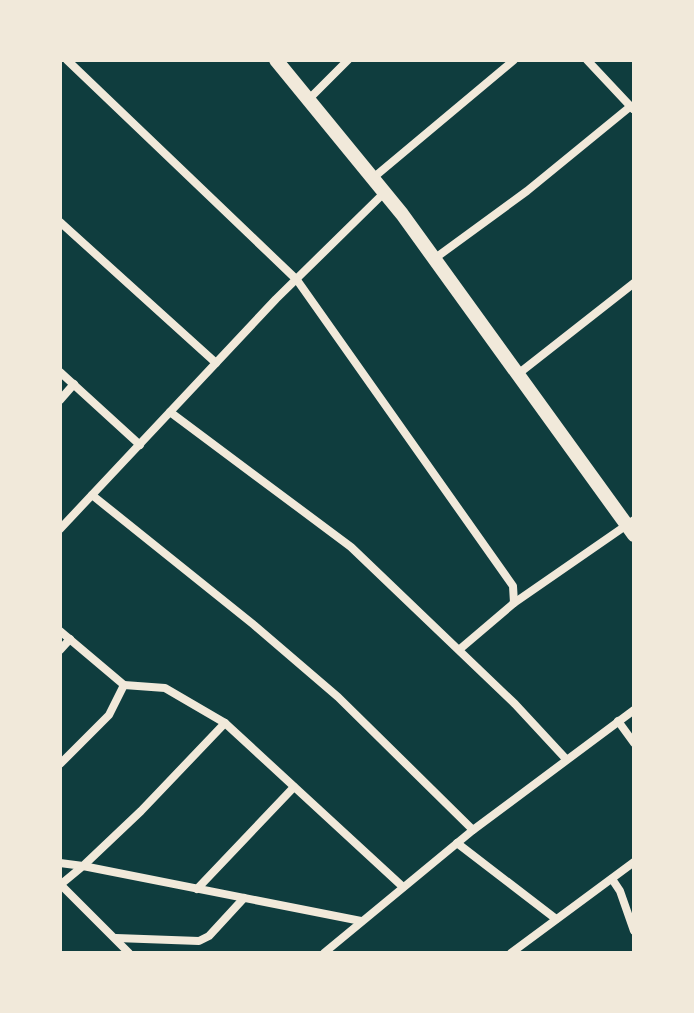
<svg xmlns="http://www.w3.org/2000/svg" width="694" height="1013" font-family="'Varela Round',sans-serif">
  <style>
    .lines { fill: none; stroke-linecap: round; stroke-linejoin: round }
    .minor { stroke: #f1e9da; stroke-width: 8 }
    .tertiary { stroke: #f1e9da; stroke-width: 14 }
  </style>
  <rect width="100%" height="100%" fill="#0f3d3e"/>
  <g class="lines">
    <!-- minor -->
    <g class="minor">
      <polyline points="67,60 297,280 513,586 514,603 460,649"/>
      <polyline points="587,60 633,109"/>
      <polyline points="308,100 348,60"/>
      <polyline points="373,178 514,60"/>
      <polyline points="60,222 216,363"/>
      <polyline points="434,259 527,191 631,106"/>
      <polyline points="60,372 140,445"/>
      <polyline points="518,374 634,283"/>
      <polyline points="60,400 74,384"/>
      <polyline points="170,412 351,547 515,704 566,759"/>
      <polyline points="92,495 254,625 338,697 473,830"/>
      <polyline points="60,529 276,299 384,193"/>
      <polyline points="514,603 634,520"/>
      <polyline points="60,631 124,685 109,715 60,764"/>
      <polyline points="60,650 70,639"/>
      <polyline points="124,685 165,688 225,723 403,887"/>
      <polyline points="618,721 634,743"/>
      <polyline points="457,843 556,919"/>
      <polyline points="60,863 83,866 141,811 225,723"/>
      <polyline points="612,879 620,891 634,931"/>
      <polyline points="60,884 129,953"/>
      <polyline points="60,885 83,866 361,921"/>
      <polyline points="197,889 294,787"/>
      <polyline points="116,938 199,941 209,936 244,898"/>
      <polyline points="324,953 473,830 634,710"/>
      <polyline points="511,953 634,862"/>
    </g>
    <!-- tertiary -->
    <polyline class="tertiary" points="276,60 402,214 634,535"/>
  </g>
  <!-- border -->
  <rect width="694" height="1013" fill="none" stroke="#f1e9da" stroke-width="124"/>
</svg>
